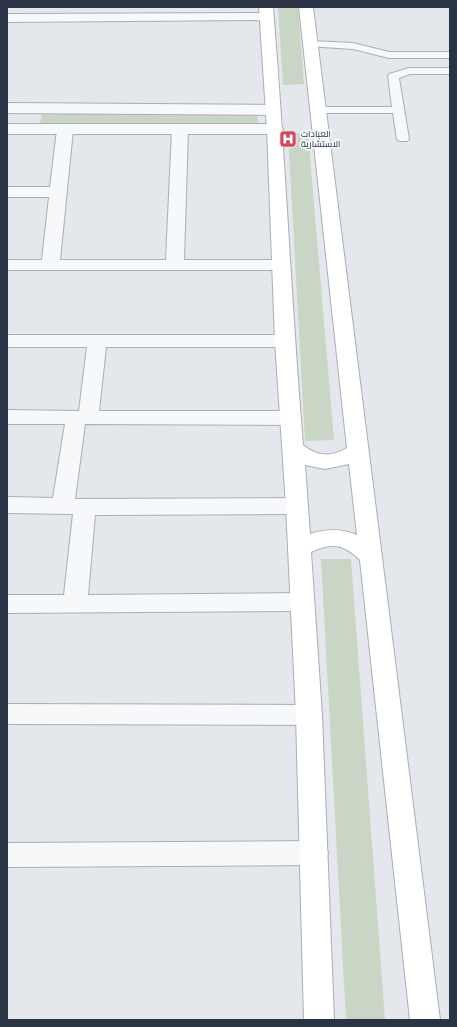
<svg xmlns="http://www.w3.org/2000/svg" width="457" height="1027" font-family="Overpass,Cairo,sans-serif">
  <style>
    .green { fill: #c9d6c5 }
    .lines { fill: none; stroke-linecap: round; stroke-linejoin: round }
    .service-casing { stroke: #a9aeb7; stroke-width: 2 }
    .minor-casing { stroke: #a9aeb7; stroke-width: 2 }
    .tertiary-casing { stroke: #a9aeb7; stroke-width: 2 }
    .secondary-casing { stroke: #a9aeb7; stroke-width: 2 }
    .service { fill: #f7f8fa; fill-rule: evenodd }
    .minor { fill: #f7f8fa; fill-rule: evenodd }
    .tertiary { fill: #f7f8fa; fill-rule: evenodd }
    .secondary { fill: #fff; fill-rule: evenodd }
    .labels { text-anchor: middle; stroke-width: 3.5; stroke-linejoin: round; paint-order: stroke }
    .far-poi-label { font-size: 9px; fill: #2b3445; stroke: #f4f6f9; text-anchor: start }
  </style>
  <rect width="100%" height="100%" fill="#e4e7ec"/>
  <!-- green -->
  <g class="green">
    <polygon points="278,7 298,7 304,84 283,85"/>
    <polygon points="42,113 257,113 258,123 40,124"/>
    <polygon points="308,133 334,440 305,441 288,134"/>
    <polygon points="321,559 351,559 385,1020 346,1020"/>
  </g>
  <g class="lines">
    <defs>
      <g id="service">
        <polygon points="311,41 353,43 389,52 450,52 450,58 389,58 353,49 307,46 306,44"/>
        <polygon points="409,68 450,68 450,74 410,74 399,78 409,139 407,141 399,141 397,139 393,113 319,113 313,110 319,107 392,107 388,76 389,74"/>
      </g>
      <g id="minor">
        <polygon points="267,13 272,14 274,17 272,20 7,22 7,14"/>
        <polygon points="180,124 186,126 188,129 184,260 280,260 286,261 289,265 286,269 280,270 7,270 7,260 42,260 49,197 7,197 7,187 50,187 57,130 59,127 65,125 71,127 73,130 60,260 166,260 172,129 174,126"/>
        <polygon points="7,335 285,335 292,337 295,341 292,345 285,347 106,347 99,411 290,411 297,413 300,418 297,423 290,425 85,424 75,499 297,498 305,501 308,506 305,511 297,514 95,515 88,595 302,593 310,596 314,602 310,608 302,611 7,613 7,595 64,595 73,514 7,513 7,497 53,498 65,424 7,424 7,410 79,411 87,347 7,347"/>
        <polygon points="7,704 309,705 318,708 322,715 318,722 309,725 7,724"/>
        <polygon points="314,841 324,844 328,853 324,862 314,865 7,867 7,843"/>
      </g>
      <g id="tertiary">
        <polygon points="7,103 273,105 278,107 281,110 278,113 273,115 7,113"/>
        <polygon points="7,124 275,124 281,126 283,129 281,132 275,134 7,134"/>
      </g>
      <path id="secondary" d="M259 7H273C285 153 291 299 303 445 318 457 331 457 347 448L299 7H313L440 1020H410L360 560C344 544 332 542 311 552L322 715 334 1020H304L296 715 286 506 275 341 267 129ZM349 464 357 535C341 528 326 529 310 534L305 465 325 469Z"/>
    </defs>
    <!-- service casing -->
    <use href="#service" class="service-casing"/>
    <!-- minor casing -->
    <use href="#minor" class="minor-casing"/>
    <!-- tertiary casing -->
    <use href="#tertiary" class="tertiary-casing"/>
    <!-- secondary casing -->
    <use href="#secondary" class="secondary-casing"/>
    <!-- service -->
    <use href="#service" class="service"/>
    <!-- minor -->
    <use href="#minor" class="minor"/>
    <!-- tertiary -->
    <use href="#tertiary" class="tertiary"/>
    <!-- secondary -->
    <use href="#secondary" class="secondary"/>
  </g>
  <!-- icons -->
  <defs>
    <symbol id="hospital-square" viewBox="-11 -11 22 22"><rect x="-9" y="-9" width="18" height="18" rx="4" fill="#d1495b" stroke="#f4f6f9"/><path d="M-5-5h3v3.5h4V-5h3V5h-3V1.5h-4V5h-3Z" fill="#fff"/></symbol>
  </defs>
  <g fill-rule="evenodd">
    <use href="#hospital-square" x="278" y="129" width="20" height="20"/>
  </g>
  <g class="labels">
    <!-- far-poi labels -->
    <g class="far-poi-label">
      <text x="301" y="137">العيادات<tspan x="301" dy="10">الاستشارية</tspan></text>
    </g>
  </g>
  <!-- border -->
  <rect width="457" height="1027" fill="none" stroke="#2b3445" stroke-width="16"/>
</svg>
